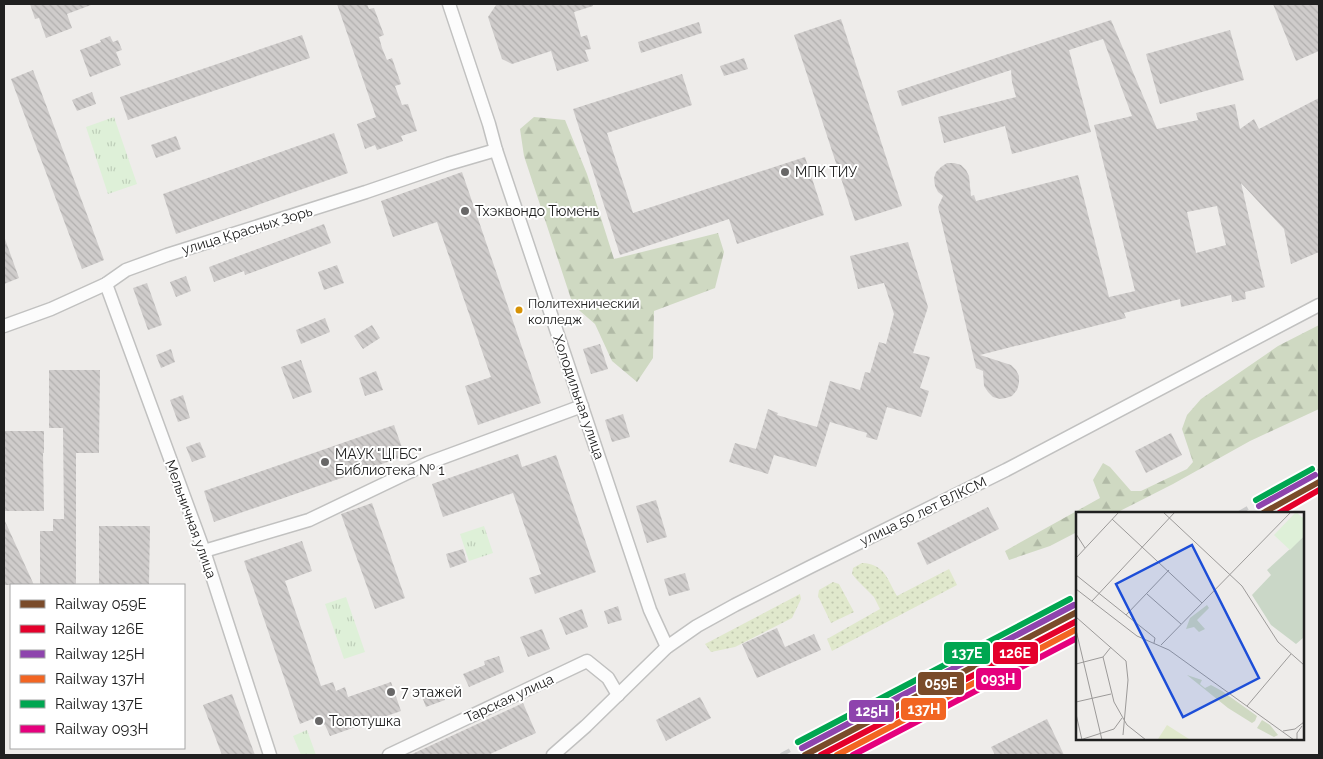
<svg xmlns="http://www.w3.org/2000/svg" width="1323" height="759" font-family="Raleway,sans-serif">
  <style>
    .grass { fill: url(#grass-dots) }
    .forest { fill: url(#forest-firs) }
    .park { fill: url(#park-tufts) }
    .building { fill: url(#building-back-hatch); fill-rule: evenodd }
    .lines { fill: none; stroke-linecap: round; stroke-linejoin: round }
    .minor-casing { stroke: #c1c1c0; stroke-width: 15 }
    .minor { stroke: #fcfcfc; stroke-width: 12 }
    .rail { stroke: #cbcbcb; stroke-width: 4; stroke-dasharray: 10 10; stroke-linecap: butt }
    .rail-1-casing { stroke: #fff; stroke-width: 10 }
    .rail-2-casing { stroke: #fff; stroke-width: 10 }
    .rail-3-casing { stroke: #fff; stroke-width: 10 }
    .rail-4-casing { stroke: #fff; stroke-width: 10 }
    .rail-5-casing { stroke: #fff; stroke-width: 10 }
    .rail-6-casing { stroke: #fff; stroke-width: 10 }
    .rail-1 { stroke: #7a4b2a; stroke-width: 6 }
    .rail-2 { stroke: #e4002b; stroke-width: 6 }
    .rail-3 { stroke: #8e44ad; stroke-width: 6 }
    .rail-4 { stroke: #f26522; stroke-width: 6 }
    .rail-5 { stroke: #00a651; stroke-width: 6 }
    .rail-6 { stroke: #e5007d; stroke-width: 6 }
    .poi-dot { fill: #686767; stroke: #fff; stroke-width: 2 }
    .bus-dot { fill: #d79205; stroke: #fff; stroke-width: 2 }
    .labels { text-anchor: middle; stroke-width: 4; stroke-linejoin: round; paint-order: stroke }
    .bus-label { font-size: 13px; fill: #202020; stroke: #fff; text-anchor: start }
    .poi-label { font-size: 14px; fill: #202020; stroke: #fff; text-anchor: start }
    .street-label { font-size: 14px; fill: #202020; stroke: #fff }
    .inset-road { fill: none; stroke: #9c9a99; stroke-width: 1 }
    .view { fill: #1d4ed8; fill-opacity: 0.15; stroke: #1d4ed8; stroke-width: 2.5 }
    .inset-edge { fill: none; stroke: #202020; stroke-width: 2.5 }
    .line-badge { stroke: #fff; stroke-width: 2 }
    .badge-label { font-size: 14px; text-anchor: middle; font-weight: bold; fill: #fff }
  </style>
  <defs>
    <pattern id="grass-dots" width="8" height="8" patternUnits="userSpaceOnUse" patternTransform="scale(1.25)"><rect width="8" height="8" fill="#e0e8cc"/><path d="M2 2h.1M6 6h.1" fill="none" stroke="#c0c7af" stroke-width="1.8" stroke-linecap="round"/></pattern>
    <pattern id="forest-firs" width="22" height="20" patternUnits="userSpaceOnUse" patternTransform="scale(1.25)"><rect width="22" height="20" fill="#cfd9c2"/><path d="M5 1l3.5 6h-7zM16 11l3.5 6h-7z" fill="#b1baa6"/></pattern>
    <pattern id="park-tufts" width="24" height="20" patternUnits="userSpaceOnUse" patternTransform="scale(1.25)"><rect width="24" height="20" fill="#def0d8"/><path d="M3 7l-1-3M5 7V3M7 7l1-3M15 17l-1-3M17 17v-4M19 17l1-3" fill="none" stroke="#beceb9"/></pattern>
    <pattern id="building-back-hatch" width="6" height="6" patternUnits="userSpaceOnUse" patternTransform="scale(1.25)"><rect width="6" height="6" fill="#cfcccb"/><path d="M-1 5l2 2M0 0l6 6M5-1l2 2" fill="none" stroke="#b1afae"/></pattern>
  </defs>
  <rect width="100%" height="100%" fill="#eeecea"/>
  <!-- grass -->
  <g class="grass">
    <path d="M862 563C885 564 887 579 897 596L949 569 957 585 832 651 827 639 880 609 874 597 857 580 852 574 853 568Z"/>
    <polygon points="833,582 839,584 854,612 831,623 818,596 819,590"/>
    <polygon points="800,594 801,599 792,618 735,647 711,652 705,644"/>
  </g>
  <!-- forest -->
  <g class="forest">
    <polygon points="534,117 565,120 587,174 614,259 718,233 724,252 715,288 654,311 653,358 637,382 612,361 595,324 573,305 524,156 520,129"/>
    <polygon points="1319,325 1319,409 1250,441 1173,484 1116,513 1077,513 1077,532 1050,546 1009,560 1005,551 1100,498 1093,480 1103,463 1110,467 1131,491 1141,491 1187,469 1193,462 1182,429 1187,415 1201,399 1278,346"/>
  </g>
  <!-- park -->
  <g class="park">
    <polygon points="114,117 137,184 108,194 86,127"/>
    <polygon points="484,526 493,553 469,561 460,534"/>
    <polygon points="346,597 365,652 344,659 325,604"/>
    <polygon points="307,730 316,755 301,755 293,736"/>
  </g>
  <!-- building -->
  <g class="building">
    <polygon points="30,4 91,4 91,5 67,14 72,28 46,38 39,18 35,19"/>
    <polygon points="337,4 367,4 369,9 374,8 384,35 379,37 382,48 387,60 392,58 401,84 395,86 402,105 408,104 417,131 401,136 403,141 377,150 375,145 365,149 357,124 376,117"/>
    <polygon points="500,4 593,4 593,6 574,12 581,37 587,35 591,49 585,50 589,61 557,71 551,51 512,64 502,59 488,17 496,5"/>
    <polygon points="1273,4 1319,4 1319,51 1296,61"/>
    <polygon points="841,19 902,206 855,221 794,35"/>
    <path d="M1111 20 1157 129 1198 120 1196 113 1235 104 1240 129 1254 119 1259 129 1319 98V252L1291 264 1284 229 1241 183 1265 287 1245 292 1246 299 1232 302 1231 295 1181 307 1180 299 1124 313 1126 318 980 355 1011 365 1016 370 1019 376V383L1017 390 1012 396 1006 398 1000 399 993 397 988 392 984 386 983 371 976 368 938 207 943 196 938 192 935 186 934 178 936 172 941 167 947 163H954L961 165 966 170 969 176 971 196 974 195 976 201 1078 175 1109 297 1135 291 1094 125 1132 116 1103 39 1069 50 1091 132 1012 154 1005 126 944 143 938 117 1016 97 1012 82 1011 70 902 106 897 91ZM1217 206 1226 245 1196 253 1187 212Z"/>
    <polygon points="699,22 702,33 641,53 638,42"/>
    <polygon points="1230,30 1244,80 1160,104 1146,54"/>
    <polygon points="302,35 310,58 128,120 120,97"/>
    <polygon points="110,36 113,42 118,40 122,50 116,52 121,65 90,77 80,50 101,42 100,40"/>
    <polygon points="744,58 748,69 724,76 720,66"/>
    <polygon points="33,70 104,260 82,269 11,79"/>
    <polygon points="682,74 692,105 607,133 633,213 805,157 824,215 737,244 729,219 620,255 573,109"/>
    <polygon points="92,92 96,104 77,111 72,100"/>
    <polygon points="334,133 348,173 176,234 163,194"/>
    <polygon points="176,136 181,149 156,158 151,145"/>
    <polygon points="462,172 541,403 478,425 465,386 491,377 437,222 393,237 381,201"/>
    <polygon points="324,224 331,243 245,275 244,271 214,282 209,267"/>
    <polygon points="4,239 5,239 19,278 4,284"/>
    <polygon points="908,242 928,307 913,353 930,357 920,388 929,391 921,417 887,407 877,440 866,437 867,433 830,422 816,467 774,455 768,474 729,462 735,443 756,449 768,409 778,413 777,415 817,427 830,381 860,390 865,372 870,373 879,342 886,344 894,314 884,283 858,289 850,256"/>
    <polygon points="337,265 344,283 324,290 318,272"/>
    <polygon points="186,276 191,291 176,297 170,282"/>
    <polygon points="147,283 162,325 148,330 133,288"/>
    <polygon points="325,318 330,332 301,344 296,330"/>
    <polygon points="372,325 380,338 363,349 354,336"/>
    <polygon points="600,344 608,369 591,374 583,349"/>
    <polygon points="171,349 175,362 161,368 156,355"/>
    <polygon points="301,360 312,392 293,399 281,367"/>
    <polygon points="49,370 100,370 99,453 76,453 76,585 40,585 40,531 53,531 53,519 64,519 63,428 49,428"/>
    <polygon points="376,371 383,390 365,396 359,378"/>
    <polygon points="183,395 190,418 178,422 170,400"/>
    <polygon points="623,414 630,437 612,442 605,420"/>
    <polygon points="394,425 405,456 214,522 204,491"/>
    <polygon points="4,431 44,431 44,453 43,453 44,511 4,511"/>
    <polygon points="1171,433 1182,455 1146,473 1135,451"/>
    <polygon points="200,442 206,457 192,462 186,447"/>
    <polygon points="518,454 522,467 556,455 596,572 535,594 529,578 541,574 513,493 443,517 432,484"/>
    <polygon points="656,500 667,537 647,543 636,506"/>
    <polygon points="372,503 405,598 375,609 341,514"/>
    <polygon points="988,507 999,529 927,565 917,543"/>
    <polygon points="4,519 34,585 4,585"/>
    <polygon points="99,526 150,526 149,585 99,585"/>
    <polygon points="302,541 312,571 285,581 321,686 333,682 336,691 345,687 348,697 391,682 401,711 330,736 325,725 312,719 300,724 244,561"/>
    <polygon points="463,549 467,562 450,568 446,554"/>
    <polygon points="685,573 690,590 669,596 664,579"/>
    <polygon points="618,606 622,620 608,624 604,611"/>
    <polygon points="582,609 588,627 566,635 559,618"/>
    <polygon points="777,628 785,647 814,634 821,650 757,678 742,644"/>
    <polygon points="542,629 550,649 528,657 520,637"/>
    <polygon points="499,656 504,672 469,687 463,674 485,665 484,661"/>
    <polygon points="440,687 445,700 426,707 421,694"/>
    <polygon points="232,694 255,755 222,755 203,705"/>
    <polygon points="700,697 711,718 666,741 656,720"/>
    <polygon points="523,703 536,733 488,755 410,755"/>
    <polygon points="1047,719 1064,755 995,755 991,747"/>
  </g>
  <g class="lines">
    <defs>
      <g id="minor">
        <polyline points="449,4 489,124 496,150 650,610 667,647"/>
        <polyline points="106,284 204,551 270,755"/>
        <polyline points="4,326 51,309 106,284 126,270 167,255 366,192 448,164 496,150"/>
        <polyline points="204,551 309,520 428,463 582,406"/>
        <polyline points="389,755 587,661 608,678 618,695"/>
        <polyline points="553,755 586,726 667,647 697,626 735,605 810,567 1006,470 1319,305"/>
      </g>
    </defs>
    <!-- minor casing -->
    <use href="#minor" class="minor-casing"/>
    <!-- minor -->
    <use href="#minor" class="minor"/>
    <!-- rail -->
    <g class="rail">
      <polyline points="1239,513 1319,467"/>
      <polyline points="781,755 1077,599"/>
    </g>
    <defs>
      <g id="rail-1">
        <polyline points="1263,513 1319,482"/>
        <polyline points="805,755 1077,612"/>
      </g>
      <g id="rail-2">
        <polyline points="1279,513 1319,490"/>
        <polyline points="821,755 1077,621"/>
      </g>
      <g id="rail-3">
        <polyline points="1259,506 1315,475"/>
        <polyline points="802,748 1074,605"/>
      </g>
      <polyline id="rail-4" points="837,755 1077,629"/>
      <g id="rail-5">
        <polyline points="1256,500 1312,469"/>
        <polyline points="798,742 1070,599"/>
      </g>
      <polyline id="rail-6" points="853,755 1077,638"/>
    </defs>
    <!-- rail-1 casing -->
    <use href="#rail-1" class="rail-1-casing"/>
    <!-- rail-2 casing -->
    <use href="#rail-2" class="rail-2-casing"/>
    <!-- rail-3 casing -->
    <use href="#rail-3" class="rail-3-casing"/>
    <!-- rail-4 casing -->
    <use href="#rail-4" class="rail-4-casing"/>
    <!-- rail-5 casing -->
    <use href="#rail-5" class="rail-5-casing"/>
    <!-- rail-6 casing -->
    <use href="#rail-6" class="rail-6-casing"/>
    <!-- rail-1 -->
    <use href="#rail-1" class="rail-1"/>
    <!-- rail-2 -->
    <use href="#rail-2" class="rail-2"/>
    <!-- rail-3 -->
    <use href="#rail-3" class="rail-3"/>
    <!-- rail-4 -->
    <use href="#rail-4" class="rail-4"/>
    <!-- rail-5 -->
    <use href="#rail-5" class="rail-5"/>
    <!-- rail-6 -->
    <use href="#rail-6" class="rail-6"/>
  </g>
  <!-- markers -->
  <g class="poi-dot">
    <circle cx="785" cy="172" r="5"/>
    <circle cx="465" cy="211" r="5"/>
    <circle cx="325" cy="462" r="5"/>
    <circle cx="391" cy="692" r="5"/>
    <circle cx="319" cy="721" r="5"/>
  </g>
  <circle class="bus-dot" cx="519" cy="310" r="4.5"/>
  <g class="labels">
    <!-- bus labels -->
    <g class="bus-label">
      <text x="528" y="308">Политехнический<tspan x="528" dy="16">колледж</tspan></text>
    </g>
    <!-- poi labels -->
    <g class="poi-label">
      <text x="795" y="177">МПК ТИУ</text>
      <text x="475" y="216">Тхэквондо Тюмень</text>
      <text x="335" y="459">МАУК "ЦГБС"<tspan x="335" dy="16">Библиотека № 1</tspan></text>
      <text x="401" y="697">7 этажей</text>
      <text x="329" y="726">Топотушка</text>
    </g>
    <!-- street labels -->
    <g class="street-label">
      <text transform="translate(247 230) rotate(-17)" y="5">улица Красных Зорь</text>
      <text transform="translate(579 397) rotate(71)" y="5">Холодильная улица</text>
      <text transform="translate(923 511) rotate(-26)" y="5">улица 50 лет ВЛКСМ</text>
      <text transform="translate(191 519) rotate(70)" y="5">Мельничная улица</text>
      <text transform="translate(509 698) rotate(-25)" y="5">Тарская улица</text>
    </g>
  </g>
  <!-- overview -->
  <g transform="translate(1076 512)">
    <rect width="228" height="228" fill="#eeecea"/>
    <path d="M91 213 113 227H82Z" fill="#e0e8cc"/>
    <path d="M131 93 133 96 121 108 129 117 123 120 118 115 110 117 114 106ZM111 163 126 168 124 172 129 176 135 173 146 179 181 204 179 209 176 211 152 196ZM186 208 194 213 202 223 198 225 181 216Z" fill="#cfd9c2"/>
    <path d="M227 25V126L220 132 195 113 176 83 195 63 191 58Z" fill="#cad7c7"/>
    <path d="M220 0 227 6V25L214 38 198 23Z" fill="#def0d8"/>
    <path class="inset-road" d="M87 0 166 74 202 130 228 153M36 7 126 91M0 22 9 36M0 46 43 0M0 63 79 126 78 131M0 77 61 124 93 138 218 228M71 82 105 112M16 89 99 0M50 103 93 58M0 105 50 149 52 168 47 223M0 118 26 228M85 133 215 0M35 135 27 145 38 190 51 213 70 228M0 152 27 145M0 190 35 182M171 194 215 142M0 202 6 228M207 219 219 217 228 210M4 228 38 217 46 206M221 228V221L226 214"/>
    <path class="view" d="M116 33 183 166 107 205 40 72Z"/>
    <rect width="228" height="228" class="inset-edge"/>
  </g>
  <g class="line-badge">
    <rect x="943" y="641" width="48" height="24" rx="5" fill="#00a651"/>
    <rect x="992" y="641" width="47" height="24" rx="5" fill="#e4002b"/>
    <rect x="975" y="667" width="47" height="24" rx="5" fill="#e5007d"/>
    <rect x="917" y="671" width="48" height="25" rx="5" fill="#7a4b2a"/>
    <rect x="900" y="697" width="47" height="24" rx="5" fill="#f26522"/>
    <rect x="848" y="699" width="47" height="24" rx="5" fill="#8e44ad"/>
  </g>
  <g class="badge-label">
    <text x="967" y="658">137Е</text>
    <text x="1015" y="658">126Е</text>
    <text x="998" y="684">093Н</text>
    <text x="941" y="688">059Е</text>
    <text x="924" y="714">137Н</text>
    <text x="872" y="716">125Н</text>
  </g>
  <!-- border -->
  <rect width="1323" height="759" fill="none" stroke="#202020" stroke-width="10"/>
  <!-- legend -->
  <rect x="10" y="584" width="175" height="165" fill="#ffffff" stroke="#a6a6a6"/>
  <rect x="20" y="600" width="25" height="8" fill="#7a4b2a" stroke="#a6a6a6"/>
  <text x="55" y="609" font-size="15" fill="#202020">Railway 059Е</text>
  <rect x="20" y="625" width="25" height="8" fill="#e4002b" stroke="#a6a6a6"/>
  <text x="55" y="634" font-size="15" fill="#202020">Railway 126Е</text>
  <rect x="20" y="650" width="25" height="8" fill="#8e44ad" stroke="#a6a6a6"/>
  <text x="55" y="659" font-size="15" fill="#202020">Railway 125Н</text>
  <rect x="20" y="675" width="25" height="8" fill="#f26522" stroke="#a6a6a6"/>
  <text x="55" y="684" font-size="15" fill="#202020">Railway 137Н</text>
  <rect x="20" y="700" width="25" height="8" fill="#00a651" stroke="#a6a6a6"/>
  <text x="55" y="709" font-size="15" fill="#202020">Railway 137Е</text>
  <rect x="20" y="725" width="25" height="8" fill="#e5007d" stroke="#a6a6a6"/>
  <text x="55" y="734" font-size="15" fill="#202020">Railway 093Н</text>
</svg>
